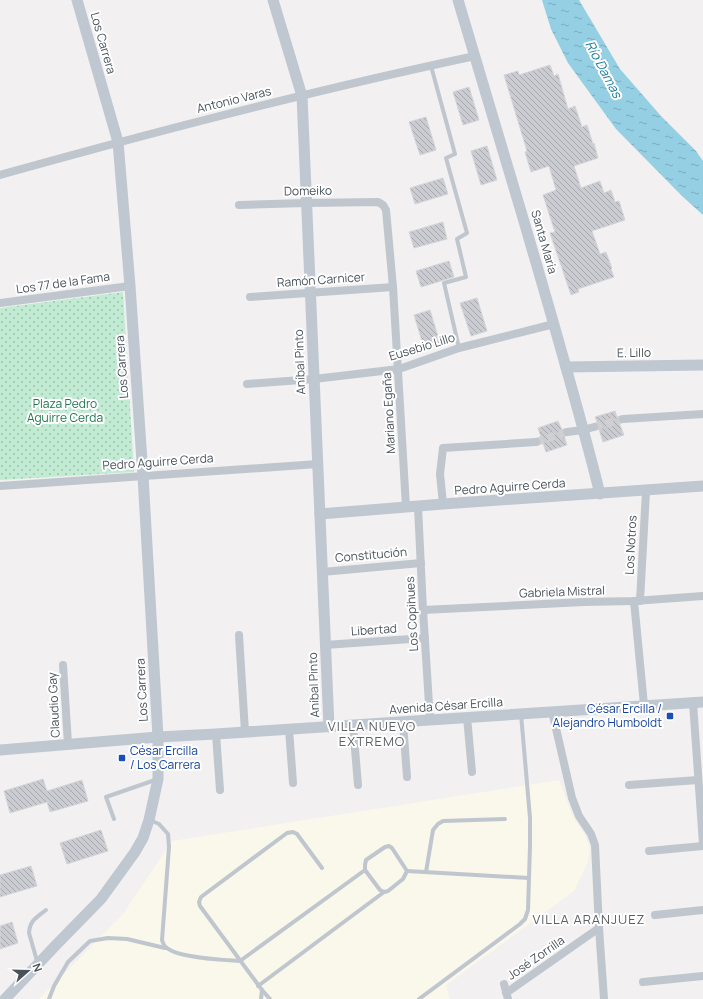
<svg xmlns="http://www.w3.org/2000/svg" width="703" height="999" font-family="Manrope,sans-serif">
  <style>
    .commercial { fill: #faf7eb }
    .park { fill: url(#park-dots) }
    .water { fill: url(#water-ripples) }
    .building { fill: url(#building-back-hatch); stroke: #d4d6da }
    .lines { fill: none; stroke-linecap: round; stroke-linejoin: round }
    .street-tunnel { stroke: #d0d0d2; stroke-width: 8; stroke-dasharray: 8 4; stroke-linecap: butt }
    .lane { stroke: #bfc6cd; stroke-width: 4 }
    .street { stroke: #bfc6cd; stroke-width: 8 }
    .secondary { stroke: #bfc7d1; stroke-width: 11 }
    .transit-dot { fill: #1a4fb4; stroke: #fff; stroke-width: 1.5 }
    .labels { text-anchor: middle; stroke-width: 4; stroke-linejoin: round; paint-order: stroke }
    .street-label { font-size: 12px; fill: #49525b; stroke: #fff }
    .park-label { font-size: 12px; fill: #20764f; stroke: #fff }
    .transit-label { font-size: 12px; fill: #164399; stroke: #fff; text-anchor: end }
    .water-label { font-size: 13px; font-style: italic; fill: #1a7c9d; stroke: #fff }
    .neighbourhood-label { font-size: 13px; letter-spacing: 1px; fill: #5d6064; stroke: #fff }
  </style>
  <defs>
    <pattern id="park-dots" width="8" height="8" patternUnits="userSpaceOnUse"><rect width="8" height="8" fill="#c2ebd4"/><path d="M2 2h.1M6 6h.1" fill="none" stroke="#a0c1af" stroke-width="1.8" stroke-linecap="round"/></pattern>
    <pattern id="water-ripples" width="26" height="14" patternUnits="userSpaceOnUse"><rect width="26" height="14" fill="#94cfe4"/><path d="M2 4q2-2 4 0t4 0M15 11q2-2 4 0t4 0" fill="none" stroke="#7babbc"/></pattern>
    <pattern id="building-back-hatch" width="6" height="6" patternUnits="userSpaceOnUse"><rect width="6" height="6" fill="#caccd2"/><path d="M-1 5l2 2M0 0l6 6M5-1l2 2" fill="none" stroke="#a6a8ad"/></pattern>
  </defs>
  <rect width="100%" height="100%" fill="#f2f0f0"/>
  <!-- commercial -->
  <polygon class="commercial" points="559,780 573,817 585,835 590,848 588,862 574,891 446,985 450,999 39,999 122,915 172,841"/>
  <!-- park -->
  <polygon class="park" points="123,292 134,472 0,480 0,308"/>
  <!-- water -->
  <polygon class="water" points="542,0 579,0 620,69 661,116 696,151 703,161 703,215 682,196 616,129 568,63 551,29"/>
  <!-- building -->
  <g class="building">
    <polygon points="550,65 554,76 558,74 568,109 575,106 582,127 587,125 593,144 594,143 598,158 574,166 581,188 600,181 604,193 611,190 615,202 619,201 625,220 592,231 600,254 606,252 612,268 611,269 614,277 578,289 579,292 571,295 550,233 555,232 543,195 556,190 549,166 531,172 525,152 527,151 504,75 518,71 519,75"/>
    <polygon points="469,87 479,120 463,125 453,92"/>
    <polygon points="426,117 436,150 420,155 409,122"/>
    <polygon points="487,146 497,180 481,185 471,151"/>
    <polygon points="443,178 448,194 415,204 410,188"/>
    <polygon points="443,222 447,239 414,248 409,232"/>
    <polygon points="449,261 454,277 421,287 416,271"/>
    <polygon points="477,298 487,331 471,336 460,303"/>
    <polygon points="430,310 440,343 424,348 414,315"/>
    <polygon points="615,411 618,420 624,435 603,442 599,429 599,425 597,422 595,417"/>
    <polygon points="558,421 562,430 562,433 564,436 567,445 546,452 538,428"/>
    <polygon points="43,779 47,791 82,780 88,801 50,812 47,802 10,813 4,791"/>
    <polygon points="101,830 108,851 67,864 60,843"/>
    <polygon points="31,866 37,886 0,897 0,875"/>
    <polygon points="12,922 18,943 0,949 0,926"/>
  </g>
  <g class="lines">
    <!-- street-tunnel -->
    <g class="street-tunnel">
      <polyline points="594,427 623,419"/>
      <polyline points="536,442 567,432"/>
    </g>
    <!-- lane -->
    <g class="lane">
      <polyline points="431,66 455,154 446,158 467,233 457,239 466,277 444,283 459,348"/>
      <polyline points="114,819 106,797 155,780"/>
      <path d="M150 820 159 824 168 834 169 847 162 940C163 943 164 947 167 948 179 958 223 960 240 961L365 870"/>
      <polygon points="389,846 392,848 407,871 403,879 388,891 384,892 380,890 365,870 365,865 366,860 385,847"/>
      <polyline points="407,871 529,878"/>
      <polyline points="426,872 433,830 438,824 443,821 505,819"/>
      <path d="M37 961 29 933C30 920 36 918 46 910"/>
      <polyline points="258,986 384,892"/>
      <polyline points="49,999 54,986 68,962 90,941 108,938 127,939 165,948"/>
      <polyline points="261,999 262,990"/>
      <polyline points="270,999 262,990 200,906 199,902 201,897 287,833 293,832 297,834 322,868"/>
      <polyline points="419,999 520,924 525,919 528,910 530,846 530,818 521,714"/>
    </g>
    <!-- street -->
    <g class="street">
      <path d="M0 175C157 131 315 90 475 56"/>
      <polyline points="239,205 306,203 378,202 383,205 386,210 393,287 406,507"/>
      <polyline points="250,297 393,287"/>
      <polyline points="0,303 130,286"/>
      <polyline points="247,384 314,379 399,369 459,348 554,324"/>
      <polyline points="623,419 703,414"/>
      <polyline points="567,432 583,430 594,427"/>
      <polyline points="0,486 318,464"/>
      <polyline points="443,504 440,474 443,448 536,442"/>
      <polyline points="418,507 423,610 430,720"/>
      <polyline points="322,572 421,563"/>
      <polyline points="634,601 644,705"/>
      <polyline points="640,601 646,491"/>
      <polyline points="423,610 584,602 634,601 703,596"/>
      <polyline points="239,635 245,732"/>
      <polyline points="325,645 425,638"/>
      <polyline points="63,665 68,744"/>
      <polyline points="693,703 703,844"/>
      <polyline points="552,711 572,798 579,816 591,834 595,845 599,928 604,999"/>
      <polyline points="467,717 472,772"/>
      <polyline points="403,722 407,777"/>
      <polyline points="353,725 358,785"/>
      <polyline points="289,729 293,783"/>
      <polyline points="216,734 220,790"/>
      <polyline points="629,785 698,780"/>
      <polyline points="649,851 703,846"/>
      <polyline points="655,915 703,910"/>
      <polyline points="643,982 703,976"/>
      <polyline points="504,984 508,999"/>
      <polyline points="506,993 599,928"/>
    </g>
    <!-- secondary -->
    <g class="secondary">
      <polyline points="273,0 302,96 329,727"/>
      <path d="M458 0C479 69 499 139 520 208 548 303 576 398 600 494"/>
      <polyline points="566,367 703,365"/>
      <polyline points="320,514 443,504 703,486"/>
      <polyline points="0,750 158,737 216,734 703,702"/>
      <polyline points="5,999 56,945 101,899 135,852 143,838 149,820 158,779 158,737 143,476 130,286 118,142 77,0"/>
    </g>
  </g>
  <!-- markers -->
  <g class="transit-dot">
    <rect x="666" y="712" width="8" height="8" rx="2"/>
    <rect x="118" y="754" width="8" height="8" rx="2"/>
  </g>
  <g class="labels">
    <!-- street labels -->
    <g class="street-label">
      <text transform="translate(103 43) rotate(74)" y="4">Los Carrera</text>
      <text transform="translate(234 100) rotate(-14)" y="4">Antonio Varas</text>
      <text transform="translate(308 191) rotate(-1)" y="4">Domeiko</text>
      <text transform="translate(544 242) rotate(74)" y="4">Santa María</text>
      <text transform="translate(321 280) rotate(-4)" y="4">Ramón Carnicer</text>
      <text transform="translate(63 283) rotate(-8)" y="4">Los 77 de la Fama</text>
      <text transform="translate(422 347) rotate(-17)" y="4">Eusebio Lillo</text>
      <text transform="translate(634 353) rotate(-1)" y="4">E. Lillo</text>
      <text transform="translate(300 362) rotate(-92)" y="4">Aníbal Pinto</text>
      <text transform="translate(122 367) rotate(-94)" y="4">Los Carrera</text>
      <text transform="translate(389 413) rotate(-93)" y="4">Mariano Egaña</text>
      <text transform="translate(158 462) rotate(-4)" y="4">Pedro Aguirre Cerda</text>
      <text transform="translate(510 487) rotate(-4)" y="4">Pedro Aguirre Cerda</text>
      <text transform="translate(631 545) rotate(-87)" y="4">Los Notros</text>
      <text transform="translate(371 555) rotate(-5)" y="4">Constitución</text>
      <text transform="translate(562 592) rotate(-2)" y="4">Gabriela Mistral</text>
      <text transform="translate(412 614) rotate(-93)" y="4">Los Copihues</text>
      <text transform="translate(374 630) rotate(-4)" y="4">Libertad</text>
      <text transform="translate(314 685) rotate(-92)" y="4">Aníbal Pinto</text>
      <text transform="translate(142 690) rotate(-93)" y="4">Los Carrera</text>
      <text transform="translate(54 705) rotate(-93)" y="4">Claudio Gay</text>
      <text transform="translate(446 706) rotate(-4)" y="4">Avenida César Ercilla</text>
      <text transform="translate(536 958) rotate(-35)" y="4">José Zorrilla</text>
    </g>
    <!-- park labels -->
    <g class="park-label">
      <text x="65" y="408">Plaza Pedro<tspan x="65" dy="14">Aguirre Cerda</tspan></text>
    </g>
    <!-- transit labels -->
    <g class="transit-label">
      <text x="662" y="713">César Ercilla /<tspan x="662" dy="14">Alejandro Humboldt</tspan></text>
      <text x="130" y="755" text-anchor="start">César Ercilla<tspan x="130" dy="14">/ Los Carrera</tspan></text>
    </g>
    <!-- water labels -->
    <g class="water-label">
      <text transform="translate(604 69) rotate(62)" y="5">Río Damas</text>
    </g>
    <!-- neighbourhood labels -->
    <g class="neighbourhood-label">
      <text x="372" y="731">VILLA NUEVO<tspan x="372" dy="15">EXTREMO</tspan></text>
      <text x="589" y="924">VILLA ARANJUEZ</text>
    </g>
  </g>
  <!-- north arrow -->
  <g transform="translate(28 971) rotate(70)" stroke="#ffffff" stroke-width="3" paint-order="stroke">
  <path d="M0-3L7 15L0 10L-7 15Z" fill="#49525b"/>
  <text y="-6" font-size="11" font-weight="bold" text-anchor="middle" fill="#49525b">N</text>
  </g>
</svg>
